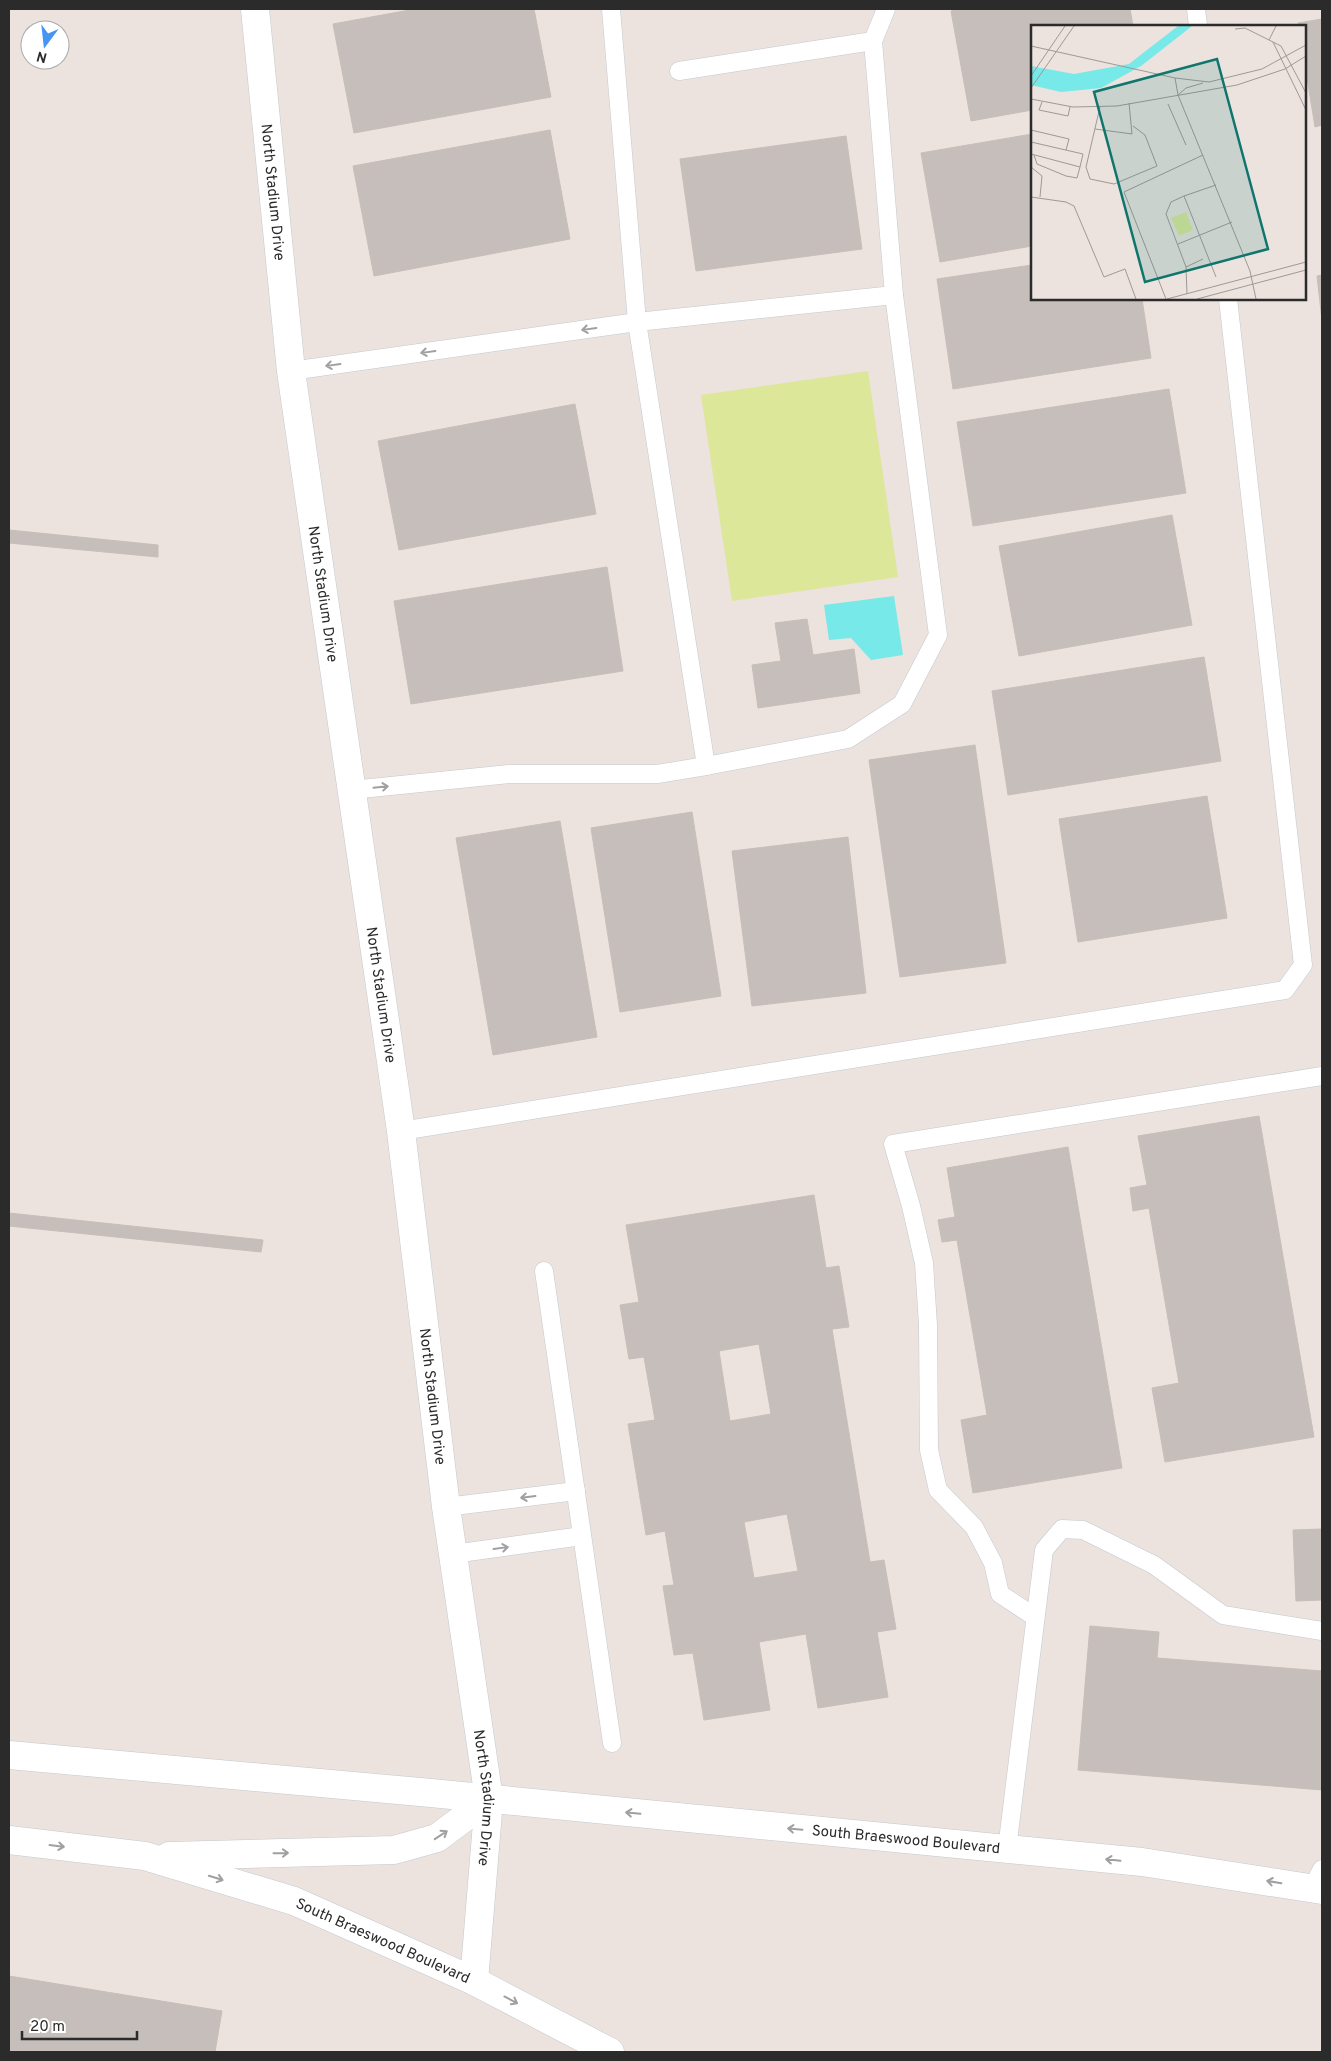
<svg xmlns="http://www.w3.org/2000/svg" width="1331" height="2061" font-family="Overpass,sans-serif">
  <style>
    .pitch { fill: #dce79a }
    .water { fill: #76e9e8 }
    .building { fill: #c5beba; stroke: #c8beb8; fill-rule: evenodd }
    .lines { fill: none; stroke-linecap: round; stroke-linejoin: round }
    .lane-casing { stroke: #c3c9d1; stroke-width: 19 }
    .secondary-casing { stroke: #c3c9d1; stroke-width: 29 }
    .lane { stroke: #fff; stroke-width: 18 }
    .secondary { stroke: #fff; stroke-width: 28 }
    .oneway { stroke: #a0a0a0 }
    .labels { text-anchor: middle; stroke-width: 4; stroke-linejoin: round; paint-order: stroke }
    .street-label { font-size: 15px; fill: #2b2b2b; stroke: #fff }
    .inset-road { fill: none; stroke: #9f9996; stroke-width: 1 }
    .view { fill: #0f766e; fill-opacity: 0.15; stroke: #0f766e; stroke-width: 2.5 }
    .inset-edge { fill: none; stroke: #2b2b2b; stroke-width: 2.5 }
  </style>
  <rect width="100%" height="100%" fill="#ece2de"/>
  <!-- pitch -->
  <polygon class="pitch" points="868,371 898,577 732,601 701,395"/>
  <!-- water -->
  <polygon class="water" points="894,596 903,655 871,660 851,638 829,640 824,605"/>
  <!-- building -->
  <g class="building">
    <polygon points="415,9 534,9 551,97 354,133 333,24"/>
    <polygon points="965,9 1130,9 1133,26 1032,26 1032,110 971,121 951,11"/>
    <polygon points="1322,19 1322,125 1315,127 1305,65 1305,26 1298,26 1298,23"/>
    <polygon points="550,130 570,239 374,276 353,166"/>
    <polygon points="1032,134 1032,246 940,262 921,153"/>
    <polygon points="846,136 862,249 696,271 680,159"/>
    <polygon points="1032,265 1032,299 1142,299 1151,358 953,389 937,279"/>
    <polygon points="1322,275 1322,320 1317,276"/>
    <polygon points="1169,389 1186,493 973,526 957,422"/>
    <polygon points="575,404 596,514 399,550 378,441"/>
    <polygon points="1172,515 1192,625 1019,656 999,546"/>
    <polygon points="9,530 158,545 158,557 9,543"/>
    <polygon points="607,567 623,671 411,704 394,601"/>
    <polygon points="807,619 813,655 854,649 860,693 758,708 752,665 781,661 775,623"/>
    <polygon points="1204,657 1221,761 1008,795 992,691"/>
    <polygon points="975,745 1006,963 900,977 869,760"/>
    <polygon points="1207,796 1227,918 1078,942 1059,819"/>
    <polygon points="692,812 721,996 620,1012 591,828"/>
    <polygon points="560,821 597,1037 493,1055 456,838"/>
    <polygon points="848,837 866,993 752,1006 732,851"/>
    <polygon points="1259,1116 1314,1437 1165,1462 1152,1388 1179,1383 1149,1208 1133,1211 1130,1188 1147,1185 1138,1136"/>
    <polygon points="1068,1147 1122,1468 973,1493 961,1420 987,1415 957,1240 942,1242 938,1220 955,1217 947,1168"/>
    <path d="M814 1195 826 1268 839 1266 849 1327 832 1329 870 1562 884 1560 896 1629 877 1632 888 1697 818 1708 806 1634 759 1642 770 1710 704 1720 693 1653 674 1655 663 1586 674 1585 665 1531 646 1535 628 1424 655 1420 644 1357 629 1359 620 1305 639 1302 626 1225ZM759 1344 771 1414 730 1421 719 1351ZM787 1514 798 1571 754 1578 744 1522Z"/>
    <polygon points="9,1213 263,1240 261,1252 9,1226"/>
    <polygon points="1322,1529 1322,1600 1296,1601 1293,1530"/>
    <polygon points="1090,1626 1159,1632 1157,1658 1322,1671 1322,1790 1078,1770"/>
    <polygon points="9,1976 222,2011 215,2052 9,2052"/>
  </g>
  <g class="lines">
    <defs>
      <g id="lane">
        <polyline points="611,9 637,322 706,766 848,739 902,704 938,635 894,295 873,41 886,9"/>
        <polyline points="1196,9 1198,26"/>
        <polyline points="679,71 873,41"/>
        <polyline points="291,371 637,322 894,295"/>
        <polyline points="351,790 509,774 657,774 706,766"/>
        <polyline points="401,1131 1285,990 1303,965 1228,299"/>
        <polyline points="544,1271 612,1743"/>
        <polyline points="446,1507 576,1491"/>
        <polyline points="453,1554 582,1536"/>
        <polyline points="1035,1617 1000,1594 993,1563 974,1527 938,1490 929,1450 928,1325 924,1263 911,1206 893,1144 1322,1076"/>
        <polyline points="1007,1849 1044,1550 1062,1529 1083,1530 1154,1565 1223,1615 1322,1631"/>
        <polyline points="1312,1888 1322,1869"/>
      </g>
      <g id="secondary">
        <path id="s1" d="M255 9 291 371 401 1131 446 1507 489 1799 474 1981"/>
        <path id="s2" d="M9 1755 431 1793 1142 1862 1322 1890"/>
        <path id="s3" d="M9 1840 145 1856 294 1901 474 1981 610 2052"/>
        <polyline points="169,1856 394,1850 437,1838 489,1799"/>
      </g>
    </defs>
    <!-- lane casing -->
    <use href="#lane" class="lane-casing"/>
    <!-- secondary casing -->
    <use href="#secondary" class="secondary-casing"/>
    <!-- lane -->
    <use href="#lane" class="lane"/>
    <!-- secondary -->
    <use href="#secondary" class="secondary"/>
  </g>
  <!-- one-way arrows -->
  <defs><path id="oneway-shaft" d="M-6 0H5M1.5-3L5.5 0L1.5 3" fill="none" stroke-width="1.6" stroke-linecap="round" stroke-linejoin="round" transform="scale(1.25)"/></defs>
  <g class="oneway">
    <use href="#oneway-shaft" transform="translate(589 329) rotate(172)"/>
    <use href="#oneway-shaft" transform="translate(428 352) rotate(172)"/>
    <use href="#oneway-shaft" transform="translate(333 365) rotate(172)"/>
    <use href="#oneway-shaft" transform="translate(381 787) rotate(-6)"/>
    <use href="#oneway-shaft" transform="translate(528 1497) rotate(173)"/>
    <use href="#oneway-shaft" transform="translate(501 1548) rotate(-8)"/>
    <use href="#oneway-shaft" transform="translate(633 1813) rotate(-175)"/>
    <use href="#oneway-shaft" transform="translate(795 1829) rotate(-175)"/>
    <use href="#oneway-shaft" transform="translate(441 1835) rotate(-33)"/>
    <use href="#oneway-shaft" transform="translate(57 1846) rotate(7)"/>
    <use href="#oneway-shaft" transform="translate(281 1853) rotate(-1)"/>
    <use href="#oneway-shaft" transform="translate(1113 1860) rotate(-174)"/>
    <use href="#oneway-shaft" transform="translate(216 1878) rotate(17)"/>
    <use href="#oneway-shaft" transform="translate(1274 1882) rotate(-171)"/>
    <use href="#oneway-shaft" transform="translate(511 2000) rotate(28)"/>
  </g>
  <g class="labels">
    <!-- street labels -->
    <g class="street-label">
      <text dy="5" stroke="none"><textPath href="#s1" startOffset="184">North Stadium Drive</textPath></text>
      <text dy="5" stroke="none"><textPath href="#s1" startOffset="589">North Stadium Drive</textPath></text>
      <text dy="5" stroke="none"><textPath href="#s1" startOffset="994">North Stadium Drive</textPath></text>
      <text dy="5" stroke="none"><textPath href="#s1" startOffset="1399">North Stadium Drive</textPath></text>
      <text dy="5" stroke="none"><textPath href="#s1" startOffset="1804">North Stadium Drive</textPath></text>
      <text dy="5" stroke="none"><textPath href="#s2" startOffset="901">South Braeswood Boulevard</textPath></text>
      <text dy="5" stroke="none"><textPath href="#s3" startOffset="390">South Braeswood Boulevard</textPath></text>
    </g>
  </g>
  <!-- overview -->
  <g transform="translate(1031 25)">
    <rect width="275" height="275" fill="#ece2de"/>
    <path d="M155 187 162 205 148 211 140 193Z" fill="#dce79a"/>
    <path d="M147 1H161L110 41 70 63 30 67 0 60V41L43 49 98 39Z" fill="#76e9e8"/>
    <path class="inset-road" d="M204 4 214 3 242 17M238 15 245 1M0 21 144 53 178 57 231 44 275 20M0 51 34 1M144 53 147 70 219 246 225 274M0 63 43 1M275 68 250 21 242 17 275 85M147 70 155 63 172 58M0 74 42 82 86 81 206 60 254 44 275 31M11 77 8 85 37 91 39 82M137 79 155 120M69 82 55 142 59 154 83 159 126 141 114 110 102 101M64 104 101 109 98 78M0 105 38 114 35 125M0 117 52 129 49 142 0 129M3 130 6 139 35 151 46 153 49 142M0 142 11 151 9 172M153 171 185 160M0 172 35 177 43 181 73 252 94 244 105 274M147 219 201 197M155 242 172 234M156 269 155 242 135 189 140 177 153 171 185 252M135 274 93 167 172 130M136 274 275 237M166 274 275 245"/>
    <path class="view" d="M186 34 237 224 114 257 63 67Z"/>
    <rect width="275" height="275" class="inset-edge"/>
  </g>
  <!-- border -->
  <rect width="1331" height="2061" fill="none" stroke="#2b2b2b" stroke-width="20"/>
  <!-- north arrow -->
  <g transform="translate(45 45) rotate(195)"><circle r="24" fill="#ffffff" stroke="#aaaaaa"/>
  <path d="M0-4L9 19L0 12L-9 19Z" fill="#4695f2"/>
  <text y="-8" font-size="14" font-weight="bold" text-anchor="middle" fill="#2b2b2b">N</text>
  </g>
  <!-- scale -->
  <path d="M22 2031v8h115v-8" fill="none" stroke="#2b2b2b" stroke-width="2.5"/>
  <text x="30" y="2031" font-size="15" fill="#2b2b2b" stroke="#ffffff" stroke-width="4" paint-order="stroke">20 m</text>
</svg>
